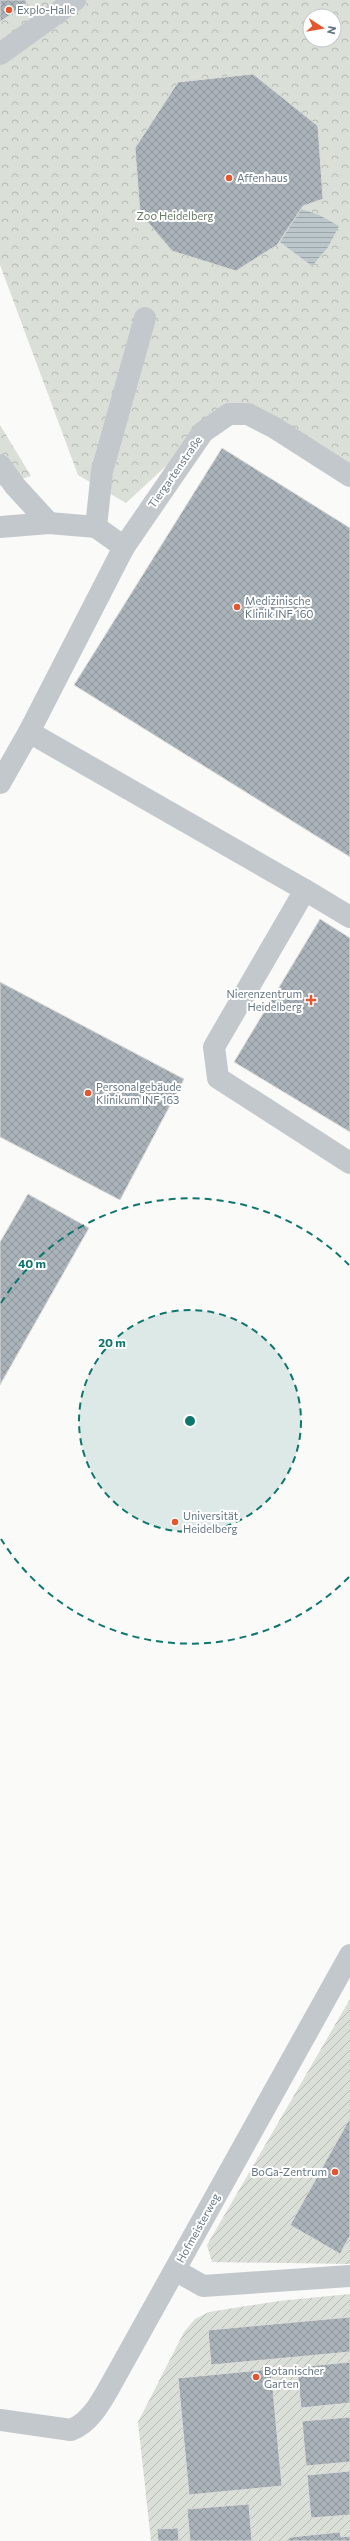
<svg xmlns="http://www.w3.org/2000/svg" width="350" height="2541" font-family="Commissioner,sans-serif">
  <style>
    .forest { fill: url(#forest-crowns); fill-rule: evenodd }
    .garden { fill: url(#garden-furrows) }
    .water { fill: url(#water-rules) }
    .building { fill: url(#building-cross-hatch); stroke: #dcdcda }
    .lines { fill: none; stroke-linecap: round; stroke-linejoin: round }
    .minor { stroke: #c3c8cc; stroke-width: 22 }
    .ring { fill: none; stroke: #0f766e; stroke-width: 2; stroke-dasharray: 7 5 }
    .poi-dot { fill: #e4572e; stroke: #fff; stroke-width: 1.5 }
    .labels { text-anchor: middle; stroke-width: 4; stroke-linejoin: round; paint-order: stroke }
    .poi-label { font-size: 11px; fill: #657683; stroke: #fff; text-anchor: start }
    .park-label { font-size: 11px; fill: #687a64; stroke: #fff }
    .street-label { font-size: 11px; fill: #657683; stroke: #fff }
    .centre { fill: #0f766e; stroke: #fff; stroke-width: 2 }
    .ring-label { font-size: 12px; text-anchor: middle; font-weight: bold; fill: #0f766e; stroke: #fff; stroke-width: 4; stroke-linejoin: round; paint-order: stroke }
  </style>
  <defs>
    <pattern id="forest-crowns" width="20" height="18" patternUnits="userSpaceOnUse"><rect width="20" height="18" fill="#dadfd7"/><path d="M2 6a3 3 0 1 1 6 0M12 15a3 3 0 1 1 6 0" fill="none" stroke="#b4b9b4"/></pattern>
    <pattern id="garden-furrows" width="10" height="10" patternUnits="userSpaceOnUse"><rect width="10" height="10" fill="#dadfd7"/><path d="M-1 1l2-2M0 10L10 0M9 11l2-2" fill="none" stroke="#b4b9b4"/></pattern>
    <pattern id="water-rules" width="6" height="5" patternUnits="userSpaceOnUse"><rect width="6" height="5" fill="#bbc7cb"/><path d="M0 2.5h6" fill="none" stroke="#9ca6aa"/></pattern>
    <pattern id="building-cross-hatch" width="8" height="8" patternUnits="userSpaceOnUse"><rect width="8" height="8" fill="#aab3b9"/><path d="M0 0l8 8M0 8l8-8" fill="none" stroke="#8e969c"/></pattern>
  </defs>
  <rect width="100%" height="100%" fill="#fafaf8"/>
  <!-- forest -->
  <g class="forest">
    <path d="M0 0H350V464L254 410 203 432 126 503 78 475 0 265ZM310 16H334V40H310Z"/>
    <polygon points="0,425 31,476 0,486"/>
  </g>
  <!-- garden -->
  <g class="garden">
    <polygon points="350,1999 350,2264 212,2262 207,2245"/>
    <polygon points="350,2294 350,2541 151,2541 138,2422 184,2332 195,2319 209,2312 279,2301"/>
  </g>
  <!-- water -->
  <polygon class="water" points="301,209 319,215 339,226 328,247 312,266 280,242"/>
  <!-- building -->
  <g class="building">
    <polygon points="0,0 25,0 27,3 0,22"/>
    <polygon points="253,74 318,126 323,199 303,206 277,245 236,271 172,251 140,213 135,148 178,82"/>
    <polygon points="222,448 350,528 350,857 74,685"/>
    <polygon points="320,919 350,938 350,1132 234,1062"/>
    <polygon points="0,982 184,1079 120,1200 0,1137"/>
    <polygon points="28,1194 89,1228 0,1385 0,1242"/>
    <polygon points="350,2118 350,2236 340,2254 290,2225"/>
    <polygon points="350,2317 350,2352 211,2365 208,2330"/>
    <polygon points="350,2362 350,2403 301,2408 297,2367"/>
    <polygon points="271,2369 282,2486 189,2495 178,2378"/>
    <polygon points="350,2417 350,2462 306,2466 302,2421"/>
    <polygon points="350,2471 350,2515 311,2518 307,2475"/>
    <polygon points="249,2504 252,2541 190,2541 187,2509"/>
    <polygon points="178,2528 179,2541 158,2541 157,2529"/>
    <polygon points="340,2532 341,2537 350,2536 350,2541 285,2541 291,2537"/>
  </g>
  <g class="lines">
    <!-- minor -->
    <g class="minor">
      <polyline points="0,54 75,0"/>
      <polyline points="0,465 15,486 49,523"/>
      <polyline points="0,527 49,523 96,527 124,547"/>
      <polyline points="96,527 102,471 145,318"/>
      <polyline points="29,732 305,890"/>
      <polyline points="0,783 29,732 124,547 203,432 229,414 248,414 275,428 350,476"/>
      <polyline points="350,917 305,890 214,1047 218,1078 350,1163"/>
      <polyline points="175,2270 203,2286 350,2276"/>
      <path d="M0 2420 71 2430C92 2422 103 2398 114 2379L350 1955"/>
    </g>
  </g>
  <!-- distance rings -->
  <circle cx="190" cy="1421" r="111" fill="#0f766e" fill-opacity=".12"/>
  <g class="ring">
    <circle cx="190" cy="1421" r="111"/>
    <path d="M349 1577A223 223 0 0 1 1 1539M1 1303A223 223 0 0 1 349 1265"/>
  </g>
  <!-- markers -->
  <g class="poi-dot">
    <circle cx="9" cy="10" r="4"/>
    <circle cx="229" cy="178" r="4"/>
    <circle cx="237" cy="607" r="4"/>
    <path d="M309 994h4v4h4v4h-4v4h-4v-4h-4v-4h4z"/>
    <circle cx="88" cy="1093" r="4"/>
    <circle cx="175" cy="1522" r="4"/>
    <circle cx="335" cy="2172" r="4"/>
    <circle cx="256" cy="2377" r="4"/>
  </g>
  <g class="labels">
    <!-- poi labels -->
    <g class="poi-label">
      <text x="17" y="14">Explo-Halle</text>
      <text x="237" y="182">Affenhaus</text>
      <text x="245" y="605">Medizinische<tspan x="245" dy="13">Klinik INF 160</tspan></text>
      <text x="302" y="998" text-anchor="end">Nierenzentrum<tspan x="302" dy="13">Heidelberg</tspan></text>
      <text x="96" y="1091">Personalgebäude<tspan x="96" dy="13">Klinikum INF 163</tspan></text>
      <text x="183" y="1520">Universität<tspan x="183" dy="13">Heidelberg</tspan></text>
      <text x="327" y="2176" text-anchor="end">BoGa-Zentrum</text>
      <text x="264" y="2375">Botanischer<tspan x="264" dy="13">Garten</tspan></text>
    </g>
    <!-- park labels -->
    <g class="park-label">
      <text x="175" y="220">Zoo Heidelberg</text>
    </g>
    <!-- street labels -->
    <g class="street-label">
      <text transform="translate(175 472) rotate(-55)" y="4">Tiergartenstraße</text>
      <text transform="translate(198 2228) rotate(-61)" y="4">Hofmeisterweg</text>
    </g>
  </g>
  <circle cx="190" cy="1421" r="6" class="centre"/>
  <g class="ring-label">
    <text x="32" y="1268">40 m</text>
    <text x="112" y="1347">20 m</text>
  </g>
  <!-- north arrow -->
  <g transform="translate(322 28) rotate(102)"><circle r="19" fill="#ffffff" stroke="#c1c8cd"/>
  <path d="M0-3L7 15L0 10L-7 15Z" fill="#e4572e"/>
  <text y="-6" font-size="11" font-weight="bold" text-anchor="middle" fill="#657683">N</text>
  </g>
</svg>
